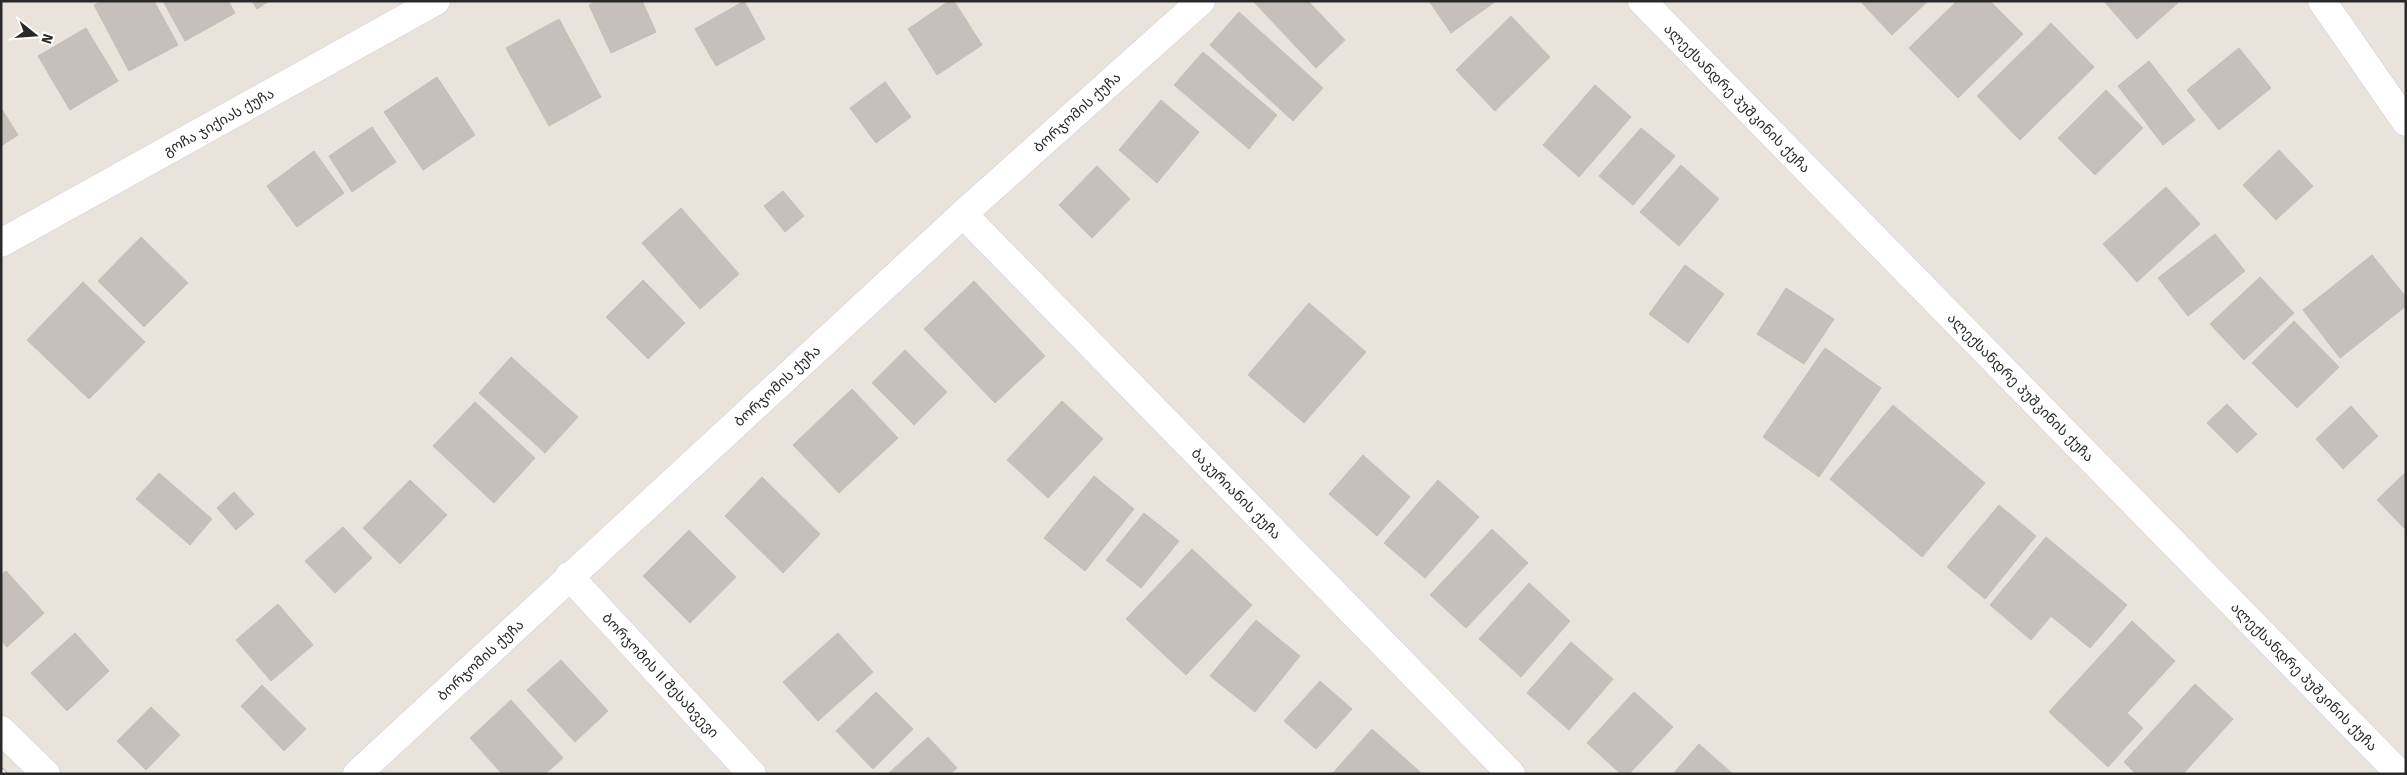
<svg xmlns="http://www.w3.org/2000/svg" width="2407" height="775" font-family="'Fira Sans','Noto Sans Georgian',sans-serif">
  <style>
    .building { fill: #c5c0bb; stroke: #c5beb6 }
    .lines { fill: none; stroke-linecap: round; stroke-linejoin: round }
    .minor-casing { stroke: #caced9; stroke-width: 29 }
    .tertiary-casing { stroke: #caced9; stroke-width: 29 }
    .minor { stroke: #fff; stroke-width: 28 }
    .tertiary { stroke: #fff; stroke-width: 28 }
    .rail-casing { stroke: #9fa3b1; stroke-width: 5.5 }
    .rail { stroke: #fff; stroke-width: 4; stroke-dasharray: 11; stroke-linecap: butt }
    .labels { text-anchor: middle; stroke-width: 4; stroke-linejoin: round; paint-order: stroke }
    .street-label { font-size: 14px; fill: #292929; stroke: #fff }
  </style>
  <rect width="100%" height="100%" fill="#eae3dc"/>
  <!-- building -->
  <g class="building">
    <polygon points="102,1 154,1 178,45 129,71 94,5"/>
    <polygon points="163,1 228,1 235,13 185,41"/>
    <polygon points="252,1 269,1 257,9"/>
    <polygon points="597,1 642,1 656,32 611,53 589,5"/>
    <polygon points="744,1 765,39 716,66 695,29"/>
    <polygon points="949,1 954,1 982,45 937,75 908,29"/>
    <polygon points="1253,1 1308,1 1345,40 1316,68"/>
    <polygon points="1429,1 1496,1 1451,33"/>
    <polygon points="1860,1 1928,1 1892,35"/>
    <polygon points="1957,1 1990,1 2023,34 1958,98 1909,48"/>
    <polygon points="2104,1 2180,1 2137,39"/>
    <polygon points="1239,12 1323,88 1293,121 1210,45"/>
    <polygon points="1511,16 1550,57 1495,111 1456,70"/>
    <polygon points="559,19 601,97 549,126 506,48"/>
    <polygon points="2051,23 2094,67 2020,140 1977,96"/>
    <polygon points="86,28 118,81 70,110 38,56"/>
    <polygon points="2239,48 2271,88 2219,130 2187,90"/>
    <polygon points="1203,52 1277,115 1249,149 1174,85"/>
    <polygon points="2149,61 2195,120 2163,145 2118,86"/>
    <polygon points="437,77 475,135 423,170 384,112"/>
    <polygon points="885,82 911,117 876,143 850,108"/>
    <polygon points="1595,85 1631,117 1579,177 1543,145"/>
    <polygon points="2106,90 2143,128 2095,175 2058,138"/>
    <polygon points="1161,100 1199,132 1157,183 1119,150"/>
    <polygon points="1,108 18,135 1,146"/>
    <polygon points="372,127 396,162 352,192 329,156"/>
    <polygon points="1641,128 1675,156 1633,205 1599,176"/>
    <polygon points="2279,150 2313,186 2276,220 2243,185"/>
    <polygon points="314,151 344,193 297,227 267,186"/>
    <polygon points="1681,165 1719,199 1679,246 1640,212"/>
    <polygon points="1097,166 1130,199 1092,238 1059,205"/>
    <polygon points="2166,187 2200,224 2137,282 2103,244"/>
    <polygon points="783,191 804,216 785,232 764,206"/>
    <polygon points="681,208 739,274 700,309 642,243"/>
    <polygon points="2215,234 2245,271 2188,316 2158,278"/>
    <polygon points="141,237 188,283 144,327 98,281"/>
    <polygon points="2372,255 2406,297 2406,306 2340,358 2303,310"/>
    <polygon points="1685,265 1724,294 1688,343 1649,314"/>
    <polygon points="2260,277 2294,313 2244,360 2210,324"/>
    <polygon points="643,280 685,323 648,359 606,317"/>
    <polygon points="974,281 1045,356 995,403 924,329"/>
    <polygon points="83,282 145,342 89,399 27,340"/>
    <polygon points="1786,288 1834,319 1804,364 1757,334"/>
    <polygon points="1309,303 1366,352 1304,423 1248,375"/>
    <polygon points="2294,321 2339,367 2297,408 2252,363"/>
    <polygon points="1825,348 1881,388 1819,477 1763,437"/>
    <polygon points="905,350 947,392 914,425 872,383"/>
    <polygon points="511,357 578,417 545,453 479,393"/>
    <polygon points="852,389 898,438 839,493 793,445"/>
    <polygon points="1062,401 1103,439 1048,498 1007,460"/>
    <polygon points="475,402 535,458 494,503 433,446"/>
    <polygon points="2227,404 2257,434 2237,453 2207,423"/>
    <polygon points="1893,405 1985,483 1922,557 1830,479"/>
    <polygon points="2351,406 2378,436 2343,469 2316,439"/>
    <polygon points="1363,455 1410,497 1377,536 1329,494"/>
    <polygon points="2406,472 2406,530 2377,500"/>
    <polygon points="159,473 212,519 190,545 136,499"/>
    <polygon points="1094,476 1134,509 1085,571 1044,538"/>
    <polygon points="762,477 820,534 783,573 725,516"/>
    <polygon points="410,480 447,515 400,564 363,528"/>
    <polygon points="1438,480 1479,517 1425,578 1384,543"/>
    <polygon points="234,492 254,514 236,530 217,508"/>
    <polygon points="1999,505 2036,536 1985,599 1947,567"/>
    <polygon points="1144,513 1179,541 1141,588 1106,560"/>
    <polygon points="343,527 372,558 335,593 305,561"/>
    <polygon points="1492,529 1528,563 1466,628 1430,595"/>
    <polygon points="689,530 736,577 690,623 643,576"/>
    <polygon points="2046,537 2088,572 2031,640 1990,605"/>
    <polygon points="1192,549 1252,605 1186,675 1126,619"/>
    <polygon points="6,571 44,613 7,647 1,640 1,575"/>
    <polygon points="2088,572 2127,605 2090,648 2051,616"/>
    <polygon points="1529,583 1570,621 1521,677 1479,639"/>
    <polygon points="278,604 313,645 271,681 236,640"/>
    <polygon points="1256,620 1300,656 1255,712 1210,676"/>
    <polygon points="2132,621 2175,661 2127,713 2143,728 2108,767 2049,712"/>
    <polygon points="75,633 109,671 67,711 31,673"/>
    <polygon points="838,633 873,672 818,721 783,682"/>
    <polygon points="1571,642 1613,679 1569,730 1527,693"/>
    <polygon points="561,660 608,711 575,742 527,690"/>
    <polygon points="1320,681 1352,709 1316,749 1284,721"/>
    <polygon points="2195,684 2233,719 2183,774 2136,774 2124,762"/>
    <polygon points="262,685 306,729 284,751 241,706"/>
    <polygon points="876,692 913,729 873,769 836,731"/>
    <polygon points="1634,692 1673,727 1629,774 1621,774 1587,743"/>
    <polygon points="511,700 563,758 545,774 502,774 470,738"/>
    <polygon points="151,707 180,735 146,770 117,741"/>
    <polygon points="1372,729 1420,772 1418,774 1332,774"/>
    <polygon points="928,737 957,768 950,774 888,774"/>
    <polygon points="1699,744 1733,774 1673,774"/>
  </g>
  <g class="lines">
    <defs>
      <g id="minor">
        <polyline points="2322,1 2406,122"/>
        <path id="s1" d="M963 214 1511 774"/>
        <path id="s2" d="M1 243 436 1"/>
        <path id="s3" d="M569 576 752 774"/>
        <polyline points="1,730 46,774"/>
        <path id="s4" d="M357 774 963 214 1201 1"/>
      </g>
      <g id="tertiary">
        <path id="s5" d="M1642 1 2400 774"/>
      </g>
    </defs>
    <!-- minor casing -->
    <use href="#minor" class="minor-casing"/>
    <!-- tertiary casing -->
    <use href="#tertiary" class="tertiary-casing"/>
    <!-- minor -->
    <use href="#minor" class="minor"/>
    <!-- tertiary -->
    <use href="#tertiary" class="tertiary"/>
    <defs>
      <polyline id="rail" points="1,770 5,774"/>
    </defs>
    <!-- rail casing -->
    <use href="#rail" class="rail-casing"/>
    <!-- rail -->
    <use href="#rail" class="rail"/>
  </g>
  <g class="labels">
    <!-- street labels -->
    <g class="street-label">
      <text dy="5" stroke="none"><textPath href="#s5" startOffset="136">ალექსანდრე პუშკინის ქუჩა</textPath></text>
      <text dy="5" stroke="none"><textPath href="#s4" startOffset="978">ბორჯომის ქუჩა</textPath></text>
      <text dy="5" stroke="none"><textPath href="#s2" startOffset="249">გოჩა ჯიქიას ქუჩა</textPath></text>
      <text dy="5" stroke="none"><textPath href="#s4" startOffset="572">ბორჯომის ქუჩა</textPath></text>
      <text dy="5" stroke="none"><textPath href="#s5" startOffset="541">ალექსანდრე პუშკინის ქუჩა</textPath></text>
      <text dy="5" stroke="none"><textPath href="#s1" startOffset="391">ბაკურიანის ქუჩა</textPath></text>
      <text dy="5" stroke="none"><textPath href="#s4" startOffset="168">ბორჯომის ქუჩა</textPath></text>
      <text dy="5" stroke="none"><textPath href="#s3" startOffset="135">ბორჯომის II შესახვევი</textPath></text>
      <text dy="5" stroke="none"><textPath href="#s5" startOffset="946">ალექსანდრე პუშკინის ქუჩა</textPath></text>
    </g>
  </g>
  <!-- border -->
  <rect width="2407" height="775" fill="none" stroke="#292929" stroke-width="5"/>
  <!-- north arrow -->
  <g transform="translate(35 35) rotate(107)" stroke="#ffffff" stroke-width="4" paint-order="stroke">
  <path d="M0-4L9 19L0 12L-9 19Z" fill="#292929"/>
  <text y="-8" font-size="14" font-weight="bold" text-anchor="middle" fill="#292929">N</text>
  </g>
</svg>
